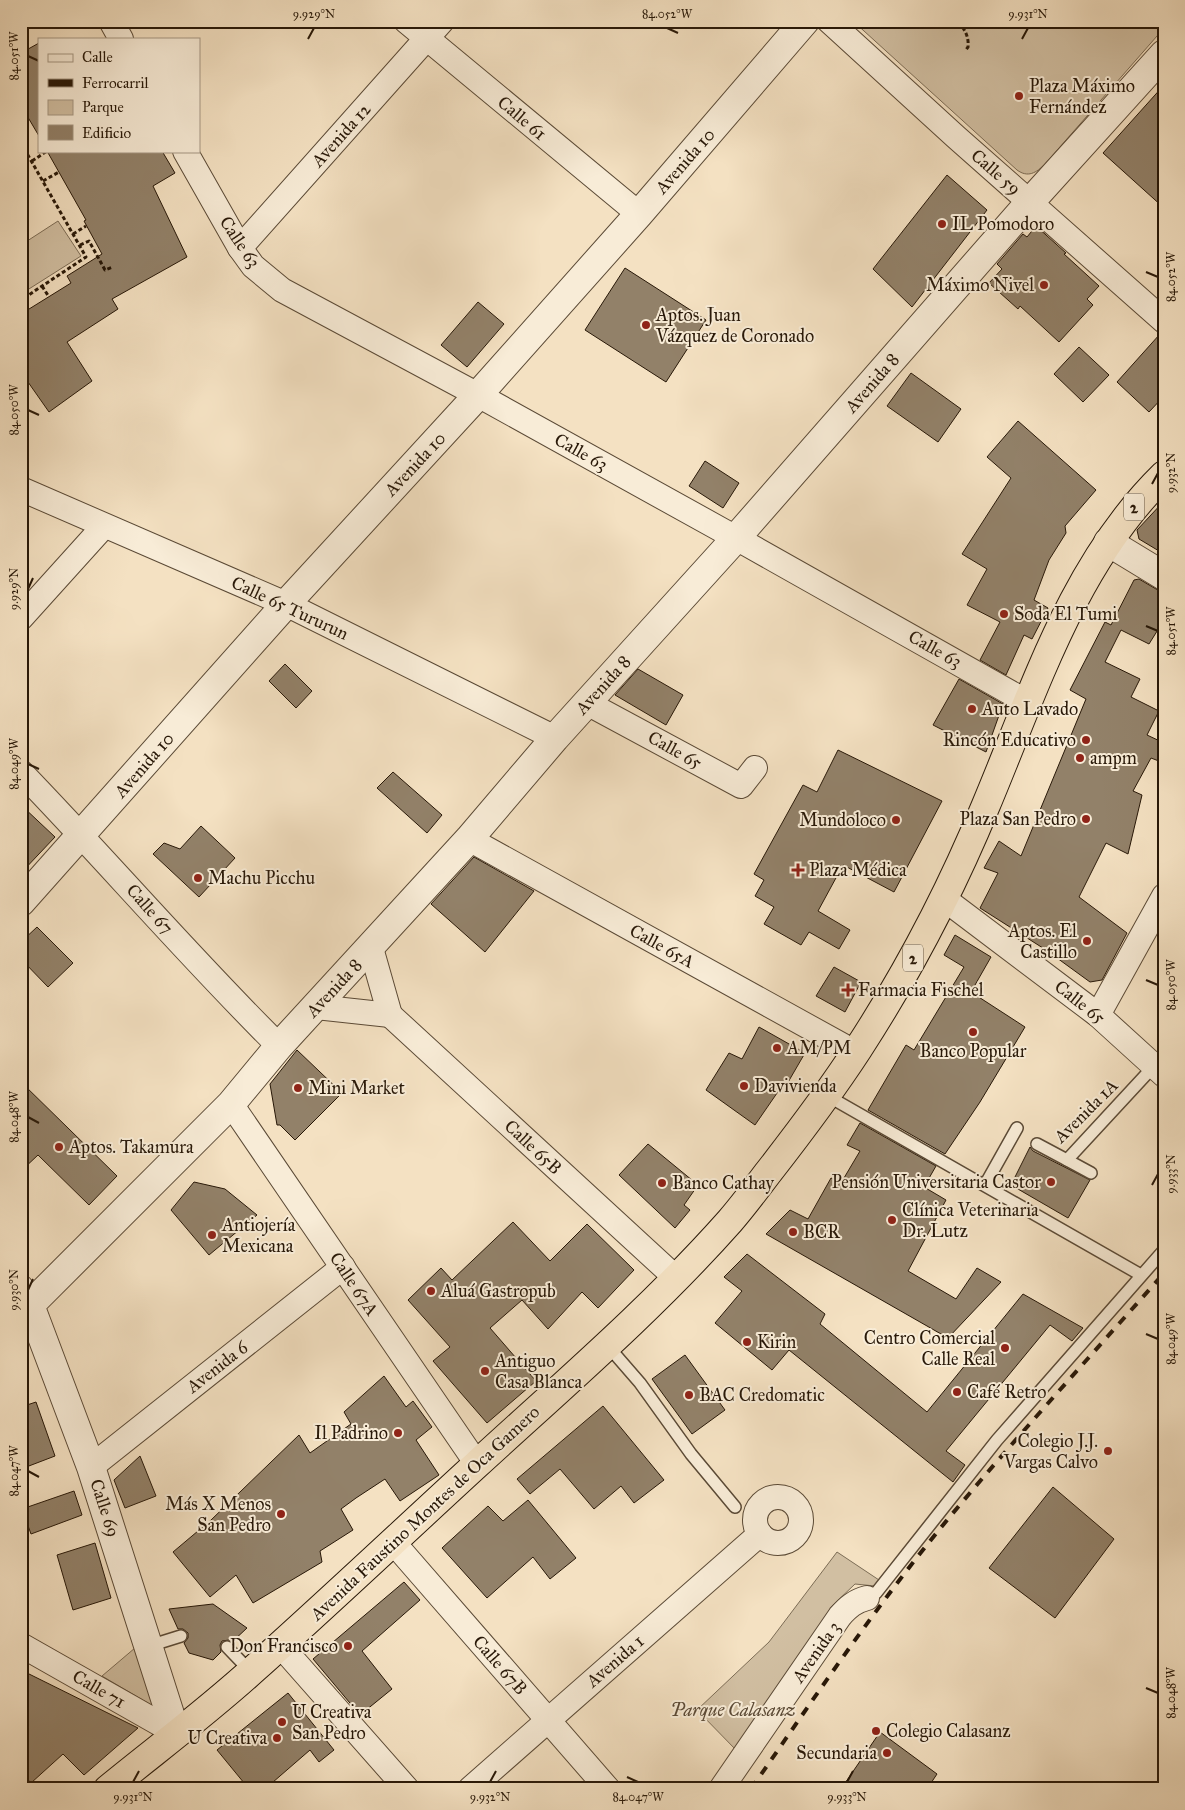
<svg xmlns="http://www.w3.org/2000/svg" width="1185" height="1810" font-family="'IM FELL Great Primer',serif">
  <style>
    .green { fill: #d1bfa2; stroke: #7c6c55 }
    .building { fill: #928169; stroke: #281808 }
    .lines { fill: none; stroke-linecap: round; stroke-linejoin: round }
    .service-casing { stroke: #5b4a36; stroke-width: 14 }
    .minor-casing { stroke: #5b4a36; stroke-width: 26 }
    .tertiary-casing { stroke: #5b4a36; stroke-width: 30 }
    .trunk-casing { stroke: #281808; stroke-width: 30 }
    .path { stroke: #281808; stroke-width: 3; stroke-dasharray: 4 2.5; stroke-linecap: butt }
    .service { stroke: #f8ecd7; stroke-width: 11 }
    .minor { stroke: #f8ecd7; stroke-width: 24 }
    .tertiary { stroke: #f8ecd7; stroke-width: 28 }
    .trunk { stroke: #f4e1c2; stroke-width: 28 }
    .rail { stroke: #281808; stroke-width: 4; stroke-dasharray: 9 9; stroke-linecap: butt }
    .ticks { fill: none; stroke: #281808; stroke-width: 2 }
    .poi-dot { fill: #8f2418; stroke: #f8ecd7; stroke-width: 2 }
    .labels { text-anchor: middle; stroke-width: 4; stroke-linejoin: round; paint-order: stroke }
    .shield { fill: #f8ecd7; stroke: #665846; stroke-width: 1 }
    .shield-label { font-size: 16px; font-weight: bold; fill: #281808 }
    .poi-label { font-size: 18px; fill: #281808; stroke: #f8ecd7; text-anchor: start }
    .street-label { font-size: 18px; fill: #281808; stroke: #f8ecd7 }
    .park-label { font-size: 18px; font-style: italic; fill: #5b4a36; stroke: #f8ecd7 }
    .neatline { fill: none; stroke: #281808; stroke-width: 2 }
    .ticks-label { font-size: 12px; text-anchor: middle; fill: #281808 }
  </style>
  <rect width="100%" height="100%" fill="#f4e1c2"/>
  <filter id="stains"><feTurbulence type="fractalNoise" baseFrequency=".004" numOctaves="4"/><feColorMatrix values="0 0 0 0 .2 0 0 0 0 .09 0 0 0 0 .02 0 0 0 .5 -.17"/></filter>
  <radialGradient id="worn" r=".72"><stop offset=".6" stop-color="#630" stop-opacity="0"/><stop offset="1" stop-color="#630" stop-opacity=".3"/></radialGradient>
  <!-- green -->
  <g class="green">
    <path d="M853 21H1164V28L1045 164C1036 173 1028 178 1017 170Z"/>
    <polygon points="58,221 81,256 21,294 21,245"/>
    <polygon points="837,1552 879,1580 875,1586 855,1584 832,1606 737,1751 697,1710 769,1642"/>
    <polygon points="142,1642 163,1712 102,1676"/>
  </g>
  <!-- building -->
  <g class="building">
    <polygon points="39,43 39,136 26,114 21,116 21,53"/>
    <polygon points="1164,85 1164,208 1103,153"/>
    <polygon points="47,151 162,151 175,173 153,186 187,257 112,299 118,309 67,342 92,381 49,412 21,372 21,314 71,283 67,276 102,254 84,221 86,220"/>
    <polygon points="947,175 987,210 912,307 873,269"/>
    <polygon points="1036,226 1066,253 1064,254 1099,286 1087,299 1093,305 1059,342 1020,306 1018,309 989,283 1002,269 997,264 1023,234 1027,237"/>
    <polygon points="625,268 706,320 666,382 585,330"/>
    <polygon points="478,302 504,324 467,367 441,345"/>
    <polygon points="1160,334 1164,334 1164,396 1149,412 1117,382"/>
    <polygon points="1079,347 1109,375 1083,402 1054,374"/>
    <polygon points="911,373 961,409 938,442 887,406"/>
    <polygon points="1018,421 1096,490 1065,526 1066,533 1049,560 1034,600 1048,608 1032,639 1024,635 1006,675 980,660 1000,622 967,605 987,569 962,554 1011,478 987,457"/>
    <polygon points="705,461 739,483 723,508 689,486"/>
    <polygon points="1164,501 1164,554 1139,539 1137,530"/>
    <polygon points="1139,579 1156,589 1164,592 1164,620 1149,644 1121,630 1105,662 1140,679 1131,697 1159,711 1147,735 1164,743 1164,763 1151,758 1133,791 1142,795 1128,854 1106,843 1079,897 1127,933 1102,980 1090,982 1046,950 980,908 998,873 984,868 999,841 1021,856 1086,699 1070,690 1105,622 1111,625 1134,580"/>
    <polygon points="285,664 312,691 296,708 269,681"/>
    <polygon points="638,669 683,695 666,725 615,695"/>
    <polygon points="959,679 1003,704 986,752 933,725"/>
    <polygon points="838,750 942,801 894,892 843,865 818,911 850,930 839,949 809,932 801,945 764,924 774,907 755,896 764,880 754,874 803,785 817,792"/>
    <polygon points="393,772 442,815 427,833 377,788"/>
    <polygon points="21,805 55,837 21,873"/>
    <polygon points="201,826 235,858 199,897 153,854 164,843 180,849"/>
    <polygon points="474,857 534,891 485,952 431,904"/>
    <polygon points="37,927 73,963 48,987 21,959 21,942"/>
    <polygon points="955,935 991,957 971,992 1025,1027 980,1102 945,1154 868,1110 906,1045 914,1050 964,967 944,955"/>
    <polygon points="834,967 861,982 845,1012 816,996"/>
    <polygon points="759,1027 805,1053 787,1084 784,1083 755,1125 706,1090 729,1053 742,1059"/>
    <polygon points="297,1050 342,1093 295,1140 280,1125 277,1125 270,1084"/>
    <polygon points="21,1082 117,1176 89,1205 38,1155 21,1171"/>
    <polygon points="860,1123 936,1166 924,1187 946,1200 908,1271 956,1299 977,1268 1001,1282 948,1338 766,1234 790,1210 808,1219 831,1178 841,1183 860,1151 847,1145"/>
    <polygon points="648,1144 698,1185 684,1205 690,1210 675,1228 619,1175"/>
    <polygon points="1030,1147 1033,1151 1090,1180 1068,1218 1011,1185"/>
    <polygon points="194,1182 225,1189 257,1215 209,1255 171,1210"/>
    <polygon points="513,1222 550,1261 587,1224 634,1270 598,1308 582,1292 548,1329 522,1300 490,1328 536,1381 487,1423 433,1361 450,1347 408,1300 441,1268 452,1280"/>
    <polygon points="747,1254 825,1314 820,1324 927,1412 1023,1294 1083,1328 1072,1341 1050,1325 946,1451 965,1465 953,1482 789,1350 772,1370 715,1323 742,1291 724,1277"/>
    <polygon points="685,1355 725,1410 692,1434 652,1379"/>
    <polygon points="384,1376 406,1407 413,1401 432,1427 416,1440 439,1475 400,1501 385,1479 356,1498 341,1509 353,1530 320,1551 322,1562 253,1603 236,1575 210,1597 173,1552 211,1520 299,1435 310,1453 351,1424 344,1412"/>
    <polygon points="36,1402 55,1456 21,1469 21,1407"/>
    <polygon points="603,1406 664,1480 634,1503 621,1486 594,1509 560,1469 530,1494 517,1479"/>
    <polygon points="140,1456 156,1496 125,1508 114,1480"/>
    <polygon points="1053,1487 1114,1539 1055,1618 989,1568"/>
    <polygon points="74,1491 82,1515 31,1534 22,1509"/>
    <polygon points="528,1500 576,1558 550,1579 533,1557 487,1598 442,1548 488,1506 503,1521"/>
    <polygon points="95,1543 111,1598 73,1610 57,1555"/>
    <polygon points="404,1582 420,1600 362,1651 392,1689 360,1715 313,1659"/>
    <polygon points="213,1604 247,1628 232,1642 229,1640 222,1641 220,1645 221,1652 213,1660 189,1653 184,1643 188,1638 188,1633 183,1629 178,1629 169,1609"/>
    <polygon points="21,1670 138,1728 84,1775 63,1754 31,1783 21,1772"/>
    <polygon points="288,1693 334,1750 319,1762 310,1750 265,1789 249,1789 217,1750"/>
    <polygon points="880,1732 937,1774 927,1789 841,1789"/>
  </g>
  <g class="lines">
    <defs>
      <g id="service">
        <polyline points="826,1095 1141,1275"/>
        <polyline points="1037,1144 1067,1160 1154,1066"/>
        <polyline points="1067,1160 1091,1173"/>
        <polyline points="985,1185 1017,1128"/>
        <polyline points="607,1345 640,1383 691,1454 735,1507"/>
        <polyline points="867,1598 876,1593 997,1440 1164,1250"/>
        <polyline points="149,1646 181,1636"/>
        <polyline points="227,1647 251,1672"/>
      </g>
      <g id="minor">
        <polyline points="111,21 121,39"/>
        <polyline points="406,21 639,214"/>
        <polyline points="829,21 956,137 1164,321"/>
        <polyline points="185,151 240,248 253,266 282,290 478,395 736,538 1027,702"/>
        <polyline points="240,248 442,21"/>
        <polyline points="21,489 286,604 555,738"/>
        <polyline points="21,618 104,526"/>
        <polyline points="587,703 741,786 755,768"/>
        <path d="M21 772C108 862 190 958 279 1046"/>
        <polyline points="469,839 856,1053"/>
        <polyline points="943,898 1098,1015 1164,1075"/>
        <polyline points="371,948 390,1015"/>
        <polyline points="316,1007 390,1015"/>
        <polyline points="390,1015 676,1278"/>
        <polyline points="1098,1015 1164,896"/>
        <polyline points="231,1104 477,1464"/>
        <polyline points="21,1287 30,1305 21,1312"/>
        <polyline points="91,1467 343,1267"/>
        <circle cx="778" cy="1520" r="23"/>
        <polyline points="393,1542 608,1789"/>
        <polyline points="21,1645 176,1733"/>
        <polyline points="280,1645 407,1789"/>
        <polyline points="470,1789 760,1534"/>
        <path d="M721 1789 840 1616C848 1607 855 1601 867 1598"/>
      </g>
      <g id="tertiary">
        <polyline points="1108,542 1164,576"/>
        <polyline points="21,902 286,604 478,395 639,214 805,21"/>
        <polyline points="176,1733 91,1467 30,1305 231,1104 279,1046 469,839 555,738 736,538 1030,202 1164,54"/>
      </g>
      <path id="trunk" d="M108 1789C157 1749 208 1711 254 1669 329 1602 402 1533 476 1465 562 1386 652 1309 730 1221 743 1206 755 1190 767 1174 799 1133 830 1092 858 1049 908 972 951 890 986 805 1034 691 1073 564 1164 475"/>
    </defs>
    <!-- service casing -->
    <use href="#service" class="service-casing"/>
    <!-- minor casing -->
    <use href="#minor" class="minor-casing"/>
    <!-- tertiary casing -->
    <use href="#tertiary" class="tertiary-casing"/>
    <!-- trunk casing -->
    <use href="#trunk" class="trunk-casing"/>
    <!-- path -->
    <g class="path">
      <path d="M952 21 958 22C965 29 969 37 968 47L965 51"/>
      <polyline points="21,143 86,257 21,300"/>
      <polyline points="32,161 47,151"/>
      <polyline points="43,181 59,172"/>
      <polyline points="73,234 86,226"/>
      <polyline points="80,245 89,241 105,270 113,267"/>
      <polyline points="42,286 49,297"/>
    </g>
    <!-- service -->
    <use href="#service" class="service"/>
    <!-- minor -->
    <use href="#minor" class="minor"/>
    <!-- tertiary -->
    <use href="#tertiary" class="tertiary"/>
    <!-- trunk -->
    <use href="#trunk" class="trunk"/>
    <!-- rail -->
    <path class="rail" d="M751 1789C819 1691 886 1591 964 1500 1029 1423 1097 1349 1164 1273"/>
  </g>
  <!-- ticks -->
  <path class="ticks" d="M667 28 678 33M308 39 314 28M1022 39 1028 28M28 56 39 61M1146 272 1158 277M28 410 39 415M1152 484 1158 473M28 589 33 578M1146 626 1158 631M28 764 39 769M1146 980 1158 985M28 1117 39 1123M1152 1185 1158 1174M28 1290 33 1279M1146 1334 1158 1339M28 1471 39 1477M1146 1688 1158 1693M627 1777 638 1782M133 1782 139 1771M490 1782 496 1771M847 1782 853 1771"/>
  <!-- markers -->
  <g class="poi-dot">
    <circle cx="1019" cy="96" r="5"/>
    <circle cx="942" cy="224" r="5"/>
    <circle cx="1044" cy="285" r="5"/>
    <circle cx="646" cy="325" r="5"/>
    <circle cx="1004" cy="614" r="5"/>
    <circle cx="972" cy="709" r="5"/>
    <circle cx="1086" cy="740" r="5"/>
    <circle cx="1080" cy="758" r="5"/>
    <circle cx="1086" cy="819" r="5"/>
    <circle cx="896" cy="820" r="5"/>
    <path d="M795.5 862.5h5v5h5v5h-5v5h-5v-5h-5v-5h5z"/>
    <circle cx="198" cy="878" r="5"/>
    <circle cx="1087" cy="941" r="5"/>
    <path d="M845.5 982.5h5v5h5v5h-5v5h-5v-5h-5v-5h5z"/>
    <circle cx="973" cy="1032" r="5"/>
    <circle cx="777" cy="1048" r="5"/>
    <circle cx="744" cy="1086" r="5"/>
    <circle cx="298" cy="1088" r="5"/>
    <circle cx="59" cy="1147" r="5"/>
    <circle cx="1051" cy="1182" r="5"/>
    <circle cx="662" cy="1183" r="5"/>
    <circle cx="892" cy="1220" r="5"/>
    <circle cx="793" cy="1232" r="5"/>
    <circle cx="212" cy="1235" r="5"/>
    <circle cx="431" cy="1291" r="5"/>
    <circle cx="747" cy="1342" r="5"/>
    <circle cx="1005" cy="1348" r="5"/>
    <circle cx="485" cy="1371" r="5"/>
    <circle cx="957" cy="1392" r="5"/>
    <circle cx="689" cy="1395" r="5"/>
    <circle cx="398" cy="1433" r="5"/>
    <circle cx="1108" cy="1451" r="5"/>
    <circle cx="281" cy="1514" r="5"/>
    <circle cx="348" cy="1646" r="5"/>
    <circle cx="282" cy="1722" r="5"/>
    <circle cx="876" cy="1731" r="5"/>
    <circle cx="277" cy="1738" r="5"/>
    <circle cx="887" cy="1753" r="5"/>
  </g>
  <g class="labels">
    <!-- shield labels -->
    <g class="shield">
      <rect x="1124" y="493.5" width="20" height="27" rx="4"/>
      <rect x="903" y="944.5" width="20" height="27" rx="4"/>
    </g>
    <g class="shield-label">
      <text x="1134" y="513">2</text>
      <text x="913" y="964">2</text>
    </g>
    <!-- poi labels -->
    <g class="poi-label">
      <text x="1029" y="92">Plaza Máximo<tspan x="1029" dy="21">Fernández</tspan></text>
      <text x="952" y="230">IL Pomodoro</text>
      <text x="1034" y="291" text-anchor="end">Máximo Nivel</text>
      <text x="656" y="321">Aptos. Juan<tspan x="656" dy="21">Vázquez de Coronado</tspan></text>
      <text x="1014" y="620">Soda El Tumi</text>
      <text x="982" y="715">Auto Lavado</text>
      <text x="1076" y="746" text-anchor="end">Rincón Educativo</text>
      <text x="1090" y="764">ampm</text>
      <text x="1076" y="825" text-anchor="end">Plaza San Pedro</text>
      <text x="886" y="826" text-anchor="end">Mundoloco</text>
      <text x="809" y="876">Plaza Médica</text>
      <text x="208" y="884">Machu Picchu</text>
      <text x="1077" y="937" text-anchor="end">Aptos. El<tspan x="1077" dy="21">Castillo</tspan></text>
      <text x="858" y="996">Farmacia Fischel</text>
      <text x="787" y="1054">AM/PM</text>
      <text x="973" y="1057" text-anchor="middle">Banco Popular</text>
      <text x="754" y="1092">Davivienda</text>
      <text x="308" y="1094">Mini Market</text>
      <text x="69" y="1153">Aptos. Takamura</text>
      <text x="1041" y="1188" text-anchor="end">Pensión Universitaria Castor</text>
      <text x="672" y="1189">Banco Cathay</text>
      <text x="902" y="1216">Clínica Veterinaria<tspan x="902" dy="21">Dr. Lutz</tspan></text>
      <text x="222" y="1231">Antiojería<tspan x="222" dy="21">Mexicana</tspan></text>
      <text x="803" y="1238">BCR</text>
      <text x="441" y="1297">Aluá Gastropub</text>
      <text x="995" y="1344" text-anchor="end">Centro Comercial<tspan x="995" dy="21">Calle Real</tspan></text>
      <text x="757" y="1348">Kirin</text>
      <text x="495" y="1367">Antiguo<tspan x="495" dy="21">Casa Blanca</tspan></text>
      <text x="967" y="1398">Café Retro</text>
      <text x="699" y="1401">BAC Credomatic</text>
      <text x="388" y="1439" text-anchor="end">Il Padrino</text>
      <text x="1098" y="1447" text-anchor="end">Colegio J.J.<tspan x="1098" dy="21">Vargas Calvo</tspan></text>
      <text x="271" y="1510" text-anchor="end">Más X Menos<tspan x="271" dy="21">San Pedro</tspan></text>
      <text x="338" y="1652" text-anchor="end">Don Francisco</text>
      <text x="292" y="1718">U Creativa<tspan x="292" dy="21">San Pedro</tspan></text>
      <text x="886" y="1737">Colegio Calasanz</text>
      <text x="267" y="1744" text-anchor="end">U Creativa</text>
      <text x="877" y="1759" text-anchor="end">Secundaria</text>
    </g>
    <!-- street labels -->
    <g class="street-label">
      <text transform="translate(522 118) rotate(40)" y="6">Calle 61</text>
      <text transform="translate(341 135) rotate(-48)" y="6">Avenida 12</text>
      <text transform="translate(685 161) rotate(-49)" y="6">Avenida 10</text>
      <text transform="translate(996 172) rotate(41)" y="6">Calle 59</text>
      <text transform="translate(240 242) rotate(56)" y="6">Calle 63</text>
      <text transform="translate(872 383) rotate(-49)" y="6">Avenida 8</text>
      <text transform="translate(581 452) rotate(29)" y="6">Calle 63</text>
      <text transform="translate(415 464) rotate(-47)" y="6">Avenida 10</text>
      <text transform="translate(290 608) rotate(25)" y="6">Calle 65 Tururun</text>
      <text transform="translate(935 649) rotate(29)" y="6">Calle 63</text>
      <text transform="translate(603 685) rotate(-48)" y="6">Avenida 8</text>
      <text transform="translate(675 750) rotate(29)" y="6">Calle 65</text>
      <text transform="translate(144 765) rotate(-49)" y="6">Avenida 10</text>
      <text transform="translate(150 909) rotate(48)" y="6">Calle 67</text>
      <text transform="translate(662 946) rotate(29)" y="6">Calle 65A</text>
      <text transform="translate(334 988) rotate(-47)" y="6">Avenida 8</text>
      <text transform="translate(1080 1002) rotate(38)" y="6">Calle 65</text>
      <text transform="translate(1086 1111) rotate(-45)" y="6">Avenida 1A</text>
      <text transform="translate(533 1147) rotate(43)" y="6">Calle 65B</text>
      <text transform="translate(354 1284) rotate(56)" y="6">Calle 67A</text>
      <text transform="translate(217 1367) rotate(-38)" y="6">Avenida 6</text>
      <text transform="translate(105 1508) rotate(72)" y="6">Calle 69</text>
      <text transform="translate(425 1513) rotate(-43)" y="6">Avenida Faustino Montes de Oca Gamero</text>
      <text transform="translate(816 1652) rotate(-55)" y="6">Avenida 3</text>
      <text transform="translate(615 1661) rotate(-41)" y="6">Avenida 1</text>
      <text transform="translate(500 1665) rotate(49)" y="6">Calle 67B</text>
      <text transform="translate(99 1689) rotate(30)" y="6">Calle 71</text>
    </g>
    <!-- park labels -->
    <g class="park-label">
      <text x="733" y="1716">Parque Calasanz</text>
    </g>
  </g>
  <!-- margin -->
  <rect width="1185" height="1810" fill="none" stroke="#f4e1c2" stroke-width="55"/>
  <!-- legend -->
  <rect x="38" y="38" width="162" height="115" fill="#f8ecd7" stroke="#a59784"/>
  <rect x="48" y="54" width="25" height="8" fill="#f8ecd7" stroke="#a59784"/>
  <text x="82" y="62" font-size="15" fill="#281808">Calle</text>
  <rect x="48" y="79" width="25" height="8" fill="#281808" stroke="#a59784"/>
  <text x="82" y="88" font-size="15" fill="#281808">Ferrocarril</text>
  <rect x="48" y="100" width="25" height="15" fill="#d1bfa2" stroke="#a59784"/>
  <text x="82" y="112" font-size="15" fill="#281808">Parque</text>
  <rect x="48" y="125" width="25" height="15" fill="#928169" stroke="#a59784"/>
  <text x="82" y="138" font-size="15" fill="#281808">Edificio</text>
  <rect x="28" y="28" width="1130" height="1754" class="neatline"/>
  <g class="ticks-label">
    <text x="314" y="18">9.929°N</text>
    <text x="667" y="18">84.052°W</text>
    <text x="1028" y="18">9.931°N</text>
    <text transform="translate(14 56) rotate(-90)" y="4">84.051°W</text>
    <text transform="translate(1171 277) rotate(-90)" y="4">84.052°W</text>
    <text transform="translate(14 410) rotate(-90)" y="4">84.050°W</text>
    <text transform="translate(1171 473) rotate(-90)" y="4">9.932°N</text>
    <text transform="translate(14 589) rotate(-90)" y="4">9.929°N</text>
    <text transform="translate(1171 631) rotate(-90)" y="4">84.051°W</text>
    <text transform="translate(14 764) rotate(-90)" y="4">84.049°W</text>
    <text transform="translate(1171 985) rotate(-90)" y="4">84.050°W</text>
    <text transform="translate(14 1117) rotate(-90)" y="4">84.048°W</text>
    <text transform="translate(1171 1174) rotate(-90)" y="4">9.933°N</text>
    <text transform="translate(14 1290) rotate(-90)" y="4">9.930°N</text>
    <text transform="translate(1171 1339) rotate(-90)" y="4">84.049°W</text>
    <text transform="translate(14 1471) rotate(-90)" y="4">84.047°W</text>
    <text transform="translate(1171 1693) rotate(-90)" y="4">84.048°W</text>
    <text x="133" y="1801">9.931°N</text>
    <text x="490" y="1801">9.932°N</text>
    <text x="638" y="1801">84.047°W</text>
    <text x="847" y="1801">9.933°N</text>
  </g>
  <rect width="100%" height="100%" filter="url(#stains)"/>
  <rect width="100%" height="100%" fill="url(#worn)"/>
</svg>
